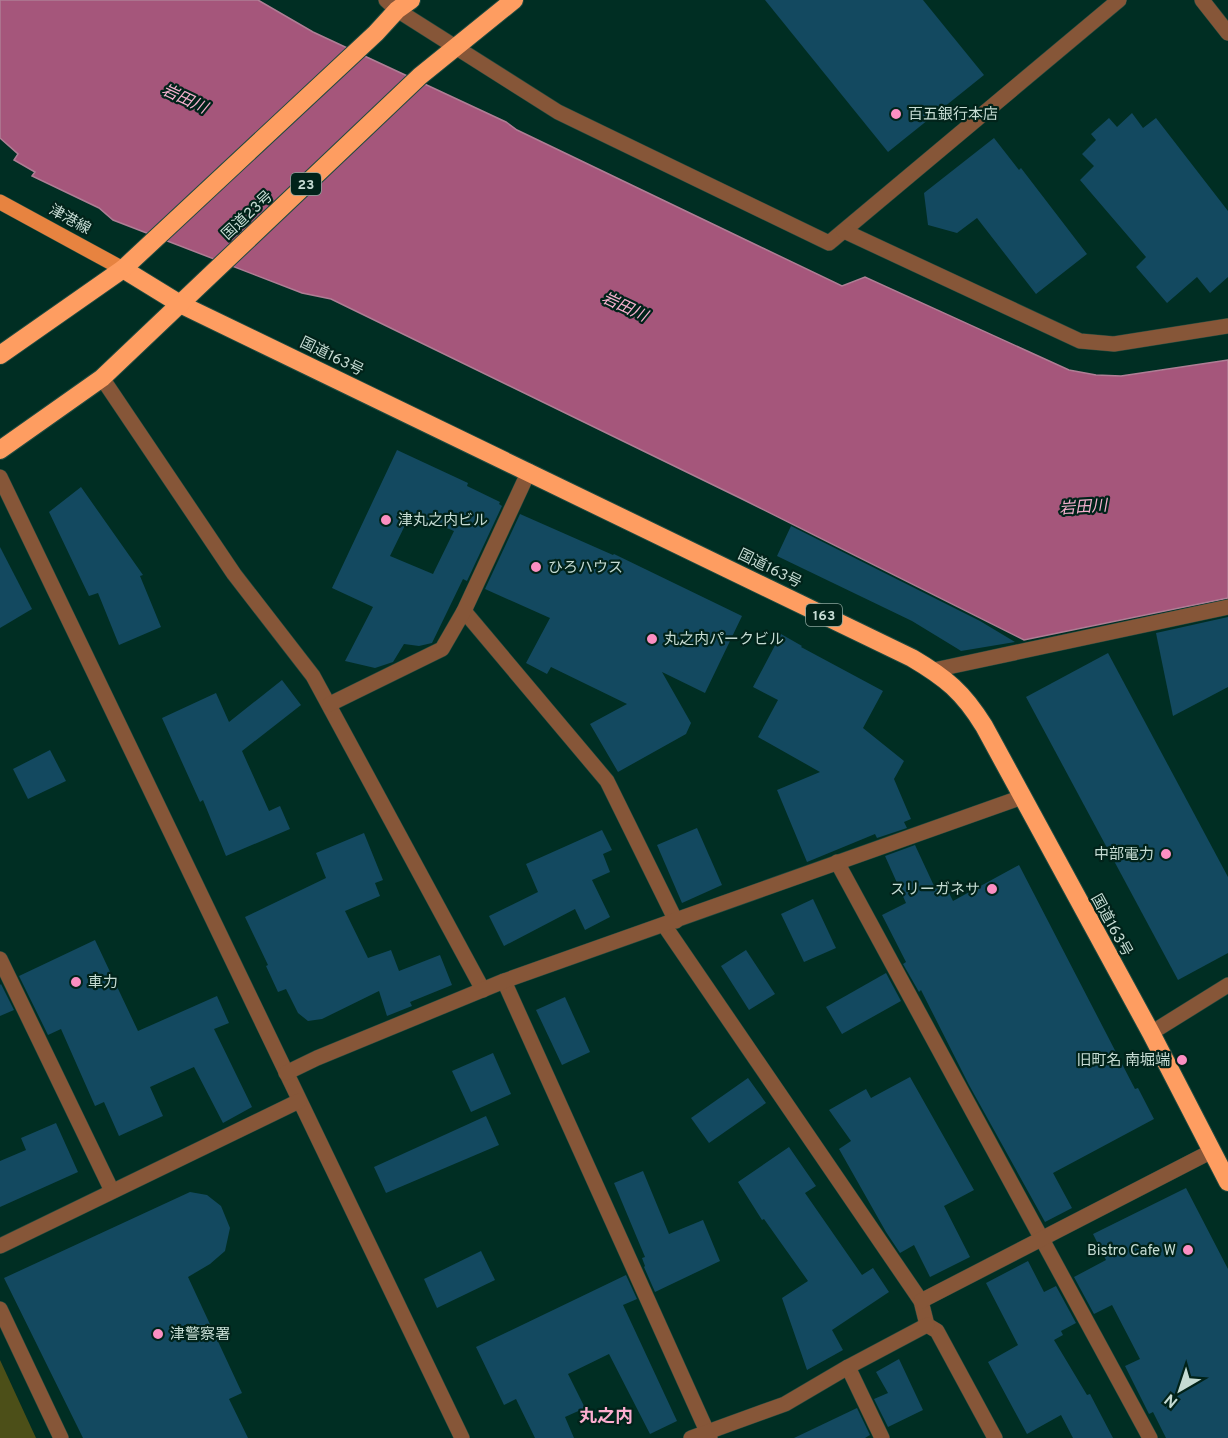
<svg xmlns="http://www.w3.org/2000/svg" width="1228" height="1438" font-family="Overpass,'Noto Sans JP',sans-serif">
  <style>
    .green { fill: #4c4f18 }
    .water { fill: #a5567b; stroke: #af7e95; stroke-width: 1.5 }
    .building { fill: #134960; fill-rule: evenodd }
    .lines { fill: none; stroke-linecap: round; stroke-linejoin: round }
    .minor-casing { stroke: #204a3f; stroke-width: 16 }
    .major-casing { stroke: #204a3f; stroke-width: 16 }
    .highway-casing { stroke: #204a3f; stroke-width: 20 }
    .minor { stroke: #865638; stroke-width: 15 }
    .major { stroke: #e78340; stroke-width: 15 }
    .highway { stroke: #fe9d61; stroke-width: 18 }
    .poi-dot { fill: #fc8fc2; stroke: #01231a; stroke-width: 2 }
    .labels { text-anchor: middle; stroke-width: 4.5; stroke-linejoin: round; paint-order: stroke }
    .shield { fill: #01231a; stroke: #8aa49c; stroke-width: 1.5 }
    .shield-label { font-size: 14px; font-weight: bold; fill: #c5dbd3 }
    .poi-label { font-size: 15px; fill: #c5dbd3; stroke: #01231a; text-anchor: start }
    .street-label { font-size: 15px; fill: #c5dbd3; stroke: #01231a }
    .water-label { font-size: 16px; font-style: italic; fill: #f3b0cd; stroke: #01231a }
    .quarter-label { font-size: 18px; font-weight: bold; fill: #fcaed0; stroke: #01231a }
  </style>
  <rect width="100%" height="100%" fill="#002e23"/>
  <!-- green -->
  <polygon class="green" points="0,1360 36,1438 0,1438"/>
  <!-- water -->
  <polygon class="water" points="0,0 258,0 313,32 506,122 517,130 842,286 865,277 1069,370 1096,375 1121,376 1228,360 1228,598 1024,640 742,499 331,299 302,293 113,220 99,208 32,176 35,172 14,160 18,154 0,138"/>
  <!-- building -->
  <g class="building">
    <polygon points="765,0 923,0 984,75 888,152"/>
    <polygon points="1132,113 1143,128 1156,118 1228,211 1228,277 1210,293 1197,277 1167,303 1136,267 1146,257 1080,180 1094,166 1082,154 1096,140 1091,134 1109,118 1117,127"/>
    <polygon points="994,138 1019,170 1021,168 1087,254 1036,294 977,218 957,233 928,225 924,193"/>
    <path d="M397 450 468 483 467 486 500 502 499 504 502 506 467 581 463 579 432 643 419 646 404 644 393 662 375 668 345 661 373 607 332 588ZM411 513 454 531 433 574 390 556Z"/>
    <polygon points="81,487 143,575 140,576 161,627 119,645 98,593 89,596 49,512"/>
    <polygon points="520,514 613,555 614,554 742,616 705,693 662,672 691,723 686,734 618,772 590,724 627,704 551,667 547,674 526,663 550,618 485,589"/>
    <polygon points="791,526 980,621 1015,642 961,651 958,649 912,621 777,556"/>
    <polygon points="0,547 32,609 0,628"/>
    <polygon points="1228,617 1228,687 1173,716 1156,633"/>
    <polygon points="781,634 802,646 801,647 883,691 863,728 904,761 894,779 911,819 904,822 907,828 877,838 875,834 807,862 777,790 820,772 758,737 778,700 753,687"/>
    <polygon points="1108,653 1228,877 1228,953 1178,980 1026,697"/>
    <polygon points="282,680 301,705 242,751 269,811 280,806 290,829 226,856 203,800 200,802 162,718 216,693 229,722"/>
    <polygon points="50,750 66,781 28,799 13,769"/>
    <polygon points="697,828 722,885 682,903 657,845"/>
    <polygon points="602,830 612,850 603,854 610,872 592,880 610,917 585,930 575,909 504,946 489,916 538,892 526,864"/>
    <polygon points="364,833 383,880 375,883 380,896 345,911 368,958 391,950 399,971 440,955 452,985 410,1002 412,1006 387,1016 379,991 322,1019 308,1021 298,1013 286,989 278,992 266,966 268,965 245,917 326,878 316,853"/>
    <polygon points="915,845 935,888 944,883 953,901 1019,865 1135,1089 1138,1088 1154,1119 1053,1173 1072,1208 1045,1222 969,1085 921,990 919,992 903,964 906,962 882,915 906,903 885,856"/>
    <polygon points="813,899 836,948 804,962 781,914"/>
    <polygon points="95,940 138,1031 217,996 229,1023 214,1029 252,1107 223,1123 194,1067 150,1087 163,1116 119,1136 104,1102 95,1106 61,1029 48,1035 19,976"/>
    <polygon points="746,950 775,994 749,1010 721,966"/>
    <polygon points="886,973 901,1001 842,1034 826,1007"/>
    <polygon points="1,984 14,1010 0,1016 0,985"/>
    <polygon points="565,997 590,1052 562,1065 536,1010"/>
    <polygon points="493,1053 511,1094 471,1112 452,1071"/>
    <polygon points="910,1077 974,1190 944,1206 970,1257 930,1277 914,1245 900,1253 886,1232 839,1149 851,1141 829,1110 866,1089 871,1098"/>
    <polygon points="748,1078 766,1103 709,1143 691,1118"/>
    <polygon points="486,1116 499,1145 386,1193 374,1167"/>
    <polygon points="56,1123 78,1172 0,1207 0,1161 26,1150 21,1138"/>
    <polygon points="789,1147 816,1186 805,1193 862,1275 873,1268 889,1292 832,1330 843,1350 807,1370 782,1298 808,1281 764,1219 762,1220 738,1182"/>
    <polygon points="643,1171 669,1234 703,1220 720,1261 655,1292 644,1267 645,1266 642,1258 645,1257 614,1183"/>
    <polygon points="1186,1188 1228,1269 1228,1438 1166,1438 1153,1412 1149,1414 1125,1366 1140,1359 1112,1305 1094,1314 1074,1277 1106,1260 1093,1234"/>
    <polygon points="190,1192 207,1195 221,1206 230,1228 225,1251 210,1264 188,1277 242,1393 229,1399 248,1438 83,1438 4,1278"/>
    <polygon points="481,1251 495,1280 437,1308 424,1279"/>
    <polygon points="1028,1261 1044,1292 1056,1286 1076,1323 1061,1331 1063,1335 1054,1340 1087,1395 1090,1394 1113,1438 1073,1438 1061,1415 1027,1434 988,1362 1018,1345 986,1283"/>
    <polygon points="626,1275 637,1299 623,1305 677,1421 650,1434 609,1354 568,1374 585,1408 565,1417 574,1438 535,1438 516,1399 504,1405 476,1347"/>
    <polygon points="899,1359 923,1410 888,1427 874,1399 888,1393 876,1372"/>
    <polygon points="857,1408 870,1435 865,1438 794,1438"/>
  </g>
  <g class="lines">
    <defs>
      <g id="minor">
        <polyline points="386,0 397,10 558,112 829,243 1119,0"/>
        <polyline points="1202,0 1228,33"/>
        <polyline points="844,231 1080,341 1114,344 1228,326"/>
        <polyline points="102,378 234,574 313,676 483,990"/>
        <polyline points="0,477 462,1438"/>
        <polyline points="464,611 607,781 676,921"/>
        <polyline points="934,670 1228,607"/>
        <polyline points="330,704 442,649 464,611 529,471"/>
        <polyline points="837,862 1150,1438"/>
        <polyline points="664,925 921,1301 927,1325 937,1331 995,1438"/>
        <polyline points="0,959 112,1191"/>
        <polyline points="504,981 710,1438"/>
        <polyline points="1151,1033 1228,985"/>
        <polyline points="286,1073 317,1058 504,981 1022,797"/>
        <polyline points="0,1246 299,1101"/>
        <polyline points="921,1301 1212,1151"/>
        <polyline points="0,1309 61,1438"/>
        <polyline points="848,1367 882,1438"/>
        <polyline points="691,1438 785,1404 848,1367 927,1325"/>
      </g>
      <polyline id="major" points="0,202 123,269"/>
      <g id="highway">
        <path d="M123 269 180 304 912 658C946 678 963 692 984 726L1151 1033 1228 1182"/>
        <polyline points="0,355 123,269 376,33 397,10 411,0"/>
        <polyline points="0,450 102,378 420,76 514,0"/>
      </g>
    </defs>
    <!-- minor casing -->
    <use href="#minor" class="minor-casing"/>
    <!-- major casing -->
    <use href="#major" class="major-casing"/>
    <!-- highway casing -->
    <use href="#highway" class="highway-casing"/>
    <!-- minor -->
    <use href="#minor" class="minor"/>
    <!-- major -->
    <use href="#major" class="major"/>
    <!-- highway -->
    <use href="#highway" class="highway"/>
  </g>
  <!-- markers -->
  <g class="poi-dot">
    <circle cx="896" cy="114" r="6"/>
    <circle cx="386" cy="520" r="6"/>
    <circle cx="536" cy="567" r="6"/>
    <circle cx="652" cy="639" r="6"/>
    <circle cx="1166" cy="854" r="6"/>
    <circle cx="992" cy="889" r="6"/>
    <circle cx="76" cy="982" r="6"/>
    <circle cx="1182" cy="1060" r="6"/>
    <circle cx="1188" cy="1250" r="6"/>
    <circle cx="158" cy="1334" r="6"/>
  </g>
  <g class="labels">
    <!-- shield labels -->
    <g class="shield">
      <rect x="291" y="173" width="30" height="22" rx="4.5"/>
      <rect x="806" y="604" width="36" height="22" rx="4.5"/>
    </g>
    <g class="shield-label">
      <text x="306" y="189">23</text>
      <text x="824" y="620">163</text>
    </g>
    <!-- poi labels -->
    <g class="poi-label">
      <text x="908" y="119">百五銀行本店</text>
      <text x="398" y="525">津丸之内ビル</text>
      <text x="548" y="572">ひろハウス</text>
      <text x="664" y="644">丸之内パークビル</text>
      <text x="1154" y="859" text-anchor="end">中部電力</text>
      <text x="980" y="894" text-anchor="end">スリーガネサ</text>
      <text x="88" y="987">車力</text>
      <text x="1170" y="1065" text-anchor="end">旧町名 南堀端</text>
      <text x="1176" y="1255" text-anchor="end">Bistro Cafe W</text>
      <text x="170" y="1339">津警察署</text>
    </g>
    <!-- street labels -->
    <g class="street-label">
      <text transform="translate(247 215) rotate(-43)" y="5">国道23号</text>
      <text transform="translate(70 219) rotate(29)" y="5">津港線</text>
      <text transform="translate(332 356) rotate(26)" y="5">国道163号</text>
      <text transform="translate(770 568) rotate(26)" y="5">国道163号</text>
      <text transform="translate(1112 925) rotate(61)" y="5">国道163号</text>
    </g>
    <!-- water labels -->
    <g class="water-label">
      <text transform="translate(185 98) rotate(25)" y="6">岩田川</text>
      <text transform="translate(625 306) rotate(25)" y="6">岩田川</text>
      <text transform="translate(1083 506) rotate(-4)" y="6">岩田川</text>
    </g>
    <!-- quarter labels -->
    <g class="quarter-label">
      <text x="606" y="1422">丸之内</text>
    </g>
  </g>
  <!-- north arrow -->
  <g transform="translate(1180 1390) rotate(219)" stroke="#01231a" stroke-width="4.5" paint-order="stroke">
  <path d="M0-4.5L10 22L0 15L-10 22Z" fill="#c5dbd3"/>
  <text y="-9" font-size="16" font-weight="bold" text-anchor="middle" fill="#c5dbd3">N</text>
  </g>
</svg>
